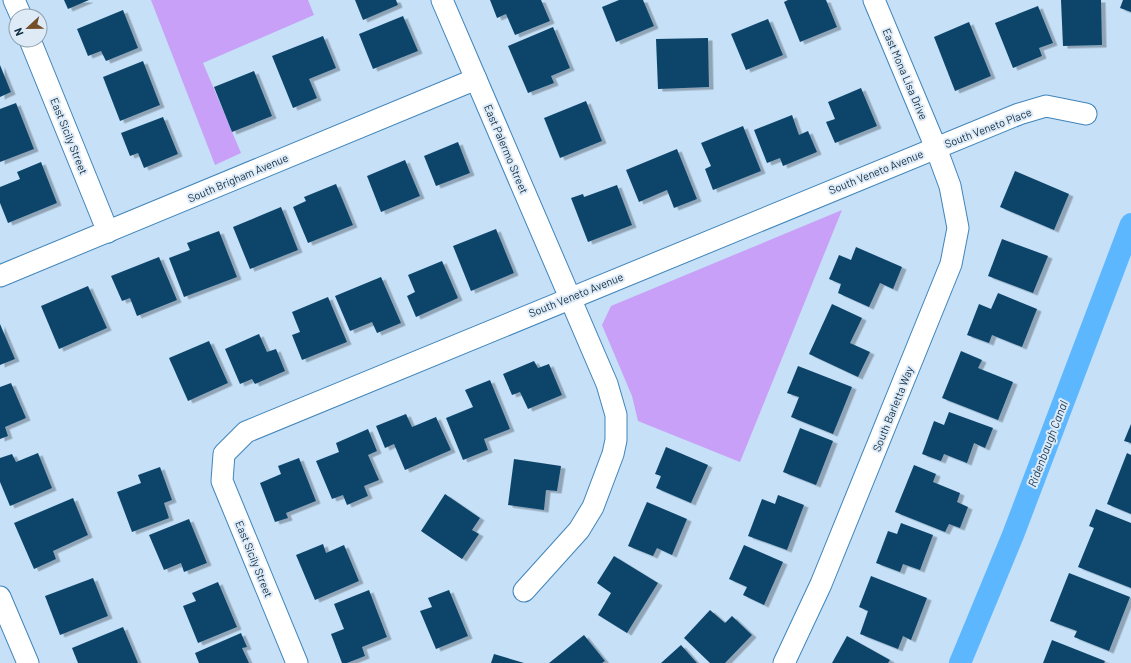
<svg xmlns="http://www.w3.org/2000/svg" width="1131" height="663" font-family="Barlow,sans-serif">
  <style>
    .green { fill: #c8a0f8 }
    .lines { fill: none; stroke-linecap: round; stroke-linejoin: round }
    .canal { stroke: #5db7ff; stroke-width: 22 }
    .building { fill: #0d456b; filter: url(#shadow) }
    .street-casing { stroke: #4185ba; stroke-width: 23 }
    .street { stroke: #fff; stroke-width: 21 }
    .labels { text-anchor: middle; stroke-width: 4; stroke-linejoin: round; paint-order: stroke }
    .street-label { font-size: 11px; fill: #0f2c42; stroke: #deebf7 }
    .water-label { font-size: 12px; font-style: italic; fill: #1a3f5c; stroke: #deebf7 }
  </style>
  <defs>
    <filter id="shadow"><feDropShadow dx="4.5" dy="2.5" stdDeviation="0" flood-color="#0004"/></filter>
  </defs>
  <rect width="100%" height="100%" fill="#c5e0f7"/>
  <!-- green -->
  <g class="green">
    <polygon points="151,0 308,0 314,15 203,63 241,153 215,165"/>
    <polygon points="842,210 740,462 638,421 632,396 602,325 611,306"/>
  </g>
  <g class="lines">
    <!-- canal -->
    <polyline class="canal" points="960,663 1013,535 1131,224"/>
  </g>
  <!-- building -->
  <g class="building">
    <polygon points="64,0 89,0 68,9"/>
    <polygon points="355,0 396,0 398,5 363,20"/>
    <polygon points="490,0 541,0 550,21 515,35 506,14 497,18"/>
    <polygon points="619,0 643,0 654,26 616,42 602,7"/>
    <polygon points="788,0 826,0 837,27 800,42 784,2"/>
    <polygon points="1061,0 1101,0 1102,45 1063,46"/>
    <polygon points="1123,0 1131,0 1131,12 1120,8"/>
    <polygon points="1038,6 1053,43 1039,48 1042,56 1013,68 995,23"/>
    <polygon points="123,10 138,48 106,61 101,51 88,56 77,29"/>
    <polygon points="403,16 418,51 373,69 359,34"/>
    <polygon points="768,19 783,55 746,70 731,34"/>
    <polygon points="969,22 991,76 955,91 934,37"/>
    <polygon points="553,27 570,68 551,76 554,83 528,93 508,46"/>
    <polygon points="323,36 336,68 309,79 317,98 293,108 272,56"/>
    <polygon points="708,38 709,87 658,89 656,39"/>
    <polygon points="143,61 160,105 120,121 103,77"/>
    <polygon points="0,65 11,92 0,97"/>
    <polygon points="254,71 272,116 232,132 214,87"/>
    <polygon points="861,88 877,126 835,143 826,122 835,119 828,102"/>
    <polygon points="586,101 602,141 560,158 544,118"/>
    <polygon points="16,103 34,149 0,162 0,109"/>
    <polygon points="792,115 799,135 808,131 817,152 783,166 780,158 767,163 754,130"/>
    <polygon points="163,117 178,154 144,168 138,153 130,156 121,133"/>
    <polygon points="743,126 761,171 713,190 705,169 711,166 701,143"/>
    <polygon points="458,142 470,173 436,186 424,156"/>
    <polygon points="677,149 697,199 674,208 667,190 639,202 626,170"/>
    <polygon points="405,160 420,196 381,212 367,176"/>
    <polygon points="41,162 57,203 8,223 0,203 0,187 20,179 17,172"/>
    <polygon points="1015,171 1069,194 1054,230 1000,207"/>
    <polygon points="336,184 353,225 308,243 293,207 306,201 304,197"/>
    <polygon points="617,185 632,225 588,242 571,198 583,194 584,197"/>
    <polygon points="281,207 298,250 250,269 233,227"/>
    <polygon points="496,229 514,273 471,291 453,246"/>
    <polygon points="219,231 237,277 184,297 169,258 190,250 187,243"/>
    <polygon points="1002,239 1048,256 1033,293 988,276"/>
    <polygon points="856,247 902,267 893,289 880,283 869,307 838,293 841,284 829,279 839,255 851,260"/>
    <polygon points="159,257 177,300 137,316 130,298 122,301 111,276"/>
    <polygon points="442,261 458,298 416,317 407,296 415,292 408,275"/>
    <polygon points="381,277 401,323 377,333 372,322 350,331 335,296"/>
    <polygon points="88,286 107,328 59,349 41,306"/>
    <polygon points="998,293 1037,309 1022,347 992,335 989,343 967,335 979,304 991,309"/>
    <polygon points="328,297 347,342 302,360 292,335 300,332 292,312"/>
    <polygon points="832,304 862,318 850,343 870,352 858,377 809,354"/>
    <polygon points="0,324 15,359 0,365"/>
    <polygon points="259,334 267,352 276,349 285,371 255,384 252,379 240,384 225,349"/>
    <polygon points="209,341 228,383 188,401 169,358"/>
    <polygon points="961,351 982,360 978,368 1013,382 998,420 942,398"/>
    <polygon points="534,361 538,368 549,364 562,395 528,409 520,392 512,395 503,374"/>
    <polygon points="798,366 852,387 833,434 791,417 799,397 787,393"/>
    <polygon points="490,380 510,429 484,439 488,450 463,460 446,418 473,407 465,390"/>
    <polygon points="11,383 26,418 5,427 8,436 0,439 0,387"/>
    <polygon points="949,412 993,428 985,448 974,443 967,463 944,454 941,461 922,454 934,421 944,425"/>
    <polygon points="406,414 412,427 436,417 451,450 405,470 394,444 385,448 376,426"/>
    <polygon points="1131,424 1131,443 1124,441"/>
    <polygon points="800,428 833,441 816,485 783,472"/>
    <polygon points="368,429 377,451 368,455 379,480 364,486 368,496 347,505 343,495 332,499 316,461 339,452 336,443"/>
    <polygon points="666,447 708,465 691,503 656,488 661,476 655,474"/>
    <polygon points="38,453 52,488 10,506 0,482 0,458 12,454 16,462"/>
    <polygon points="1127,453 1131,455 1131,514 1107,504"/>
    <polygon points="299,458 316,501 286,513 288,518 275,522 260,483 281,474 278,466"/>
    <polygon points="514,459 561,466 557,491 546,490 544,510 508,505"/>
    <polygon points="914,465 936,474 933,482 960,493 957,502 968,507 960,528 949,524 945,532 895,512"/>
    <polygon points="160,467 172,500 164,503 169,518 132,532 117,492 141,483 138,475"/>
    <polygon points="445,494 480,518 472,530 479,534 462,559 421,531"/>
    <polygon points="778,495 804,505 787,550 748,536 762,499 775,504"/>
    <polygon points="73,498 88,535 53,551 56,559 34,569 14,523"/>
    <polygon points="647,502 687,519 672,555 657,548 653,556 628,546"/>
    <polygon points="1096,509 1131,523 1131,588 1078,567 1094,528 1089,526"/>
    <polygon points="189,519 207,563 184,572 181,563 164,570 149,535"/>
    <polygon points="901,523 933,535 920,570 903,564 900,572 876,563 888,531 897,534"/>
    <polygon points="323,544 326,553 344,545 359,581 315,600 296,555"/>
    <polygon points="744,545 783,562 764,605 743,595 747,587 729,579"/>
    <polygon points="614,556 658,583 627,633 598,615 611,593 597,583"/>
    <polygon points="1069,573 1130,597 1109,651 1074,637 1077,631 1050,621"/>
    <polygon points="871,576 927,598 911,640 903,636 898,649 860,634 868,611 859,607"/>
    <polygon points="93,578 108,616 60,635 45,596"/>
    <polygon points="218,582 237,627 198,643 183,606 196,601 192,593"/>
    <polygon points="369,590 387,637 362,647 365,656 347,663 342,663 331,634 344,629 334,604"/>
    <polygon points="449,590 468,636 436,649 420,611 432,607 428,598"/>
    <polygon points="710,610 725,623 732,616 752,635 725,663 710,663 684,638"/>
    <polygon points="123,627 138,663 78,663 72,648"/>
    <polygon points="241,633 247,647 242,648 249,663 199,663 195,653"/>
    <polygon points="584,635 605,661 602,663 549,663"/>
    <polygon points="847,636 890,660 888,663 832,663"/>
    <polygon points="1052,640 1105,661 1104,663 1043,663"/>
    <polygon points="681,645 697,663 661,663"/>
    <polygon points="494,654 524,663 491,663"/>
  </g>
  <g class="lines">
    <defs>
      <g id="street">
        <polyline points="14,0 21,16"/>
        <polyline points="442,0 607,384 616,415 616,440 613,454 593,507 579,530 524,591"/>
        <polyline points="30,40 108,232"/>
        <polyline points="0,276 476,79"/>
        <polyline points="0,597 28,663"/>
        <polyline points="297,663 222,481 224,454 246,432 1019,114 1046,106 1086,114"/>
        <polyline points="784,663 821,584 951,264 958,228 950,186 936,148 874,0"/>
      </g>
    </defs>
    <!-- street casing -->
    <use href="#street" class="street-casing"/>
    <!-- street -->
    <use href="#street" class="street"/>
  </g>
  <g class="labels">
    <!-- street labels -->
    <g class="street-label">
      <text transform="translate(905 74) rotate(67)" y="4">East Mona Lisa Drive</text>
      <text transform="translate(988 128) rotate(-21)" y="4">South Veneto Place</text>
      <text transform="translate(69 136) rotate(68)" y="4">East Sicily Street</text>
      <text transform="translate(506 149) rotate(67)" y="4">East Palermo Street</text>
      <text transform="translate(876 172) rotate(-22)" y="4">South Veneto Avenue</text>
      <text transform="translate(238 178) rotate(-23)" y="4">South Brigham Avenue</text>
      <text transform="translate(576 295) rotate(-22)" y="4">South Veneto Avenue</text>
      <text transform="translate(893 409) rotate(-68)" y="4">South Barletta Way</text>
      <text transform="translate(254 559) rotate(68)" y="4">East Sicily Street</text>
    </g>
    <!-- water labels -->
    <g class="water-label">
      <text transform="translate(1048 444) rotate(-69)" y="4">Ridenbaugh Canal</text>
    </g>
  </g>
  <!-- north arrow -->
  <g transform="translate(28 28) rotate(248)"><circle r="19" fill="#deebf7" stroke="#8b9faf"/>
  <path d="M0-3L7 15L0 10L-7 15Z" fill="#744f2a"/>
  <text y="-6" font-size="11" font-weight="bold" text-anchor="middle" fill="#0f2c42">N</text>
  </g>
</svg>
